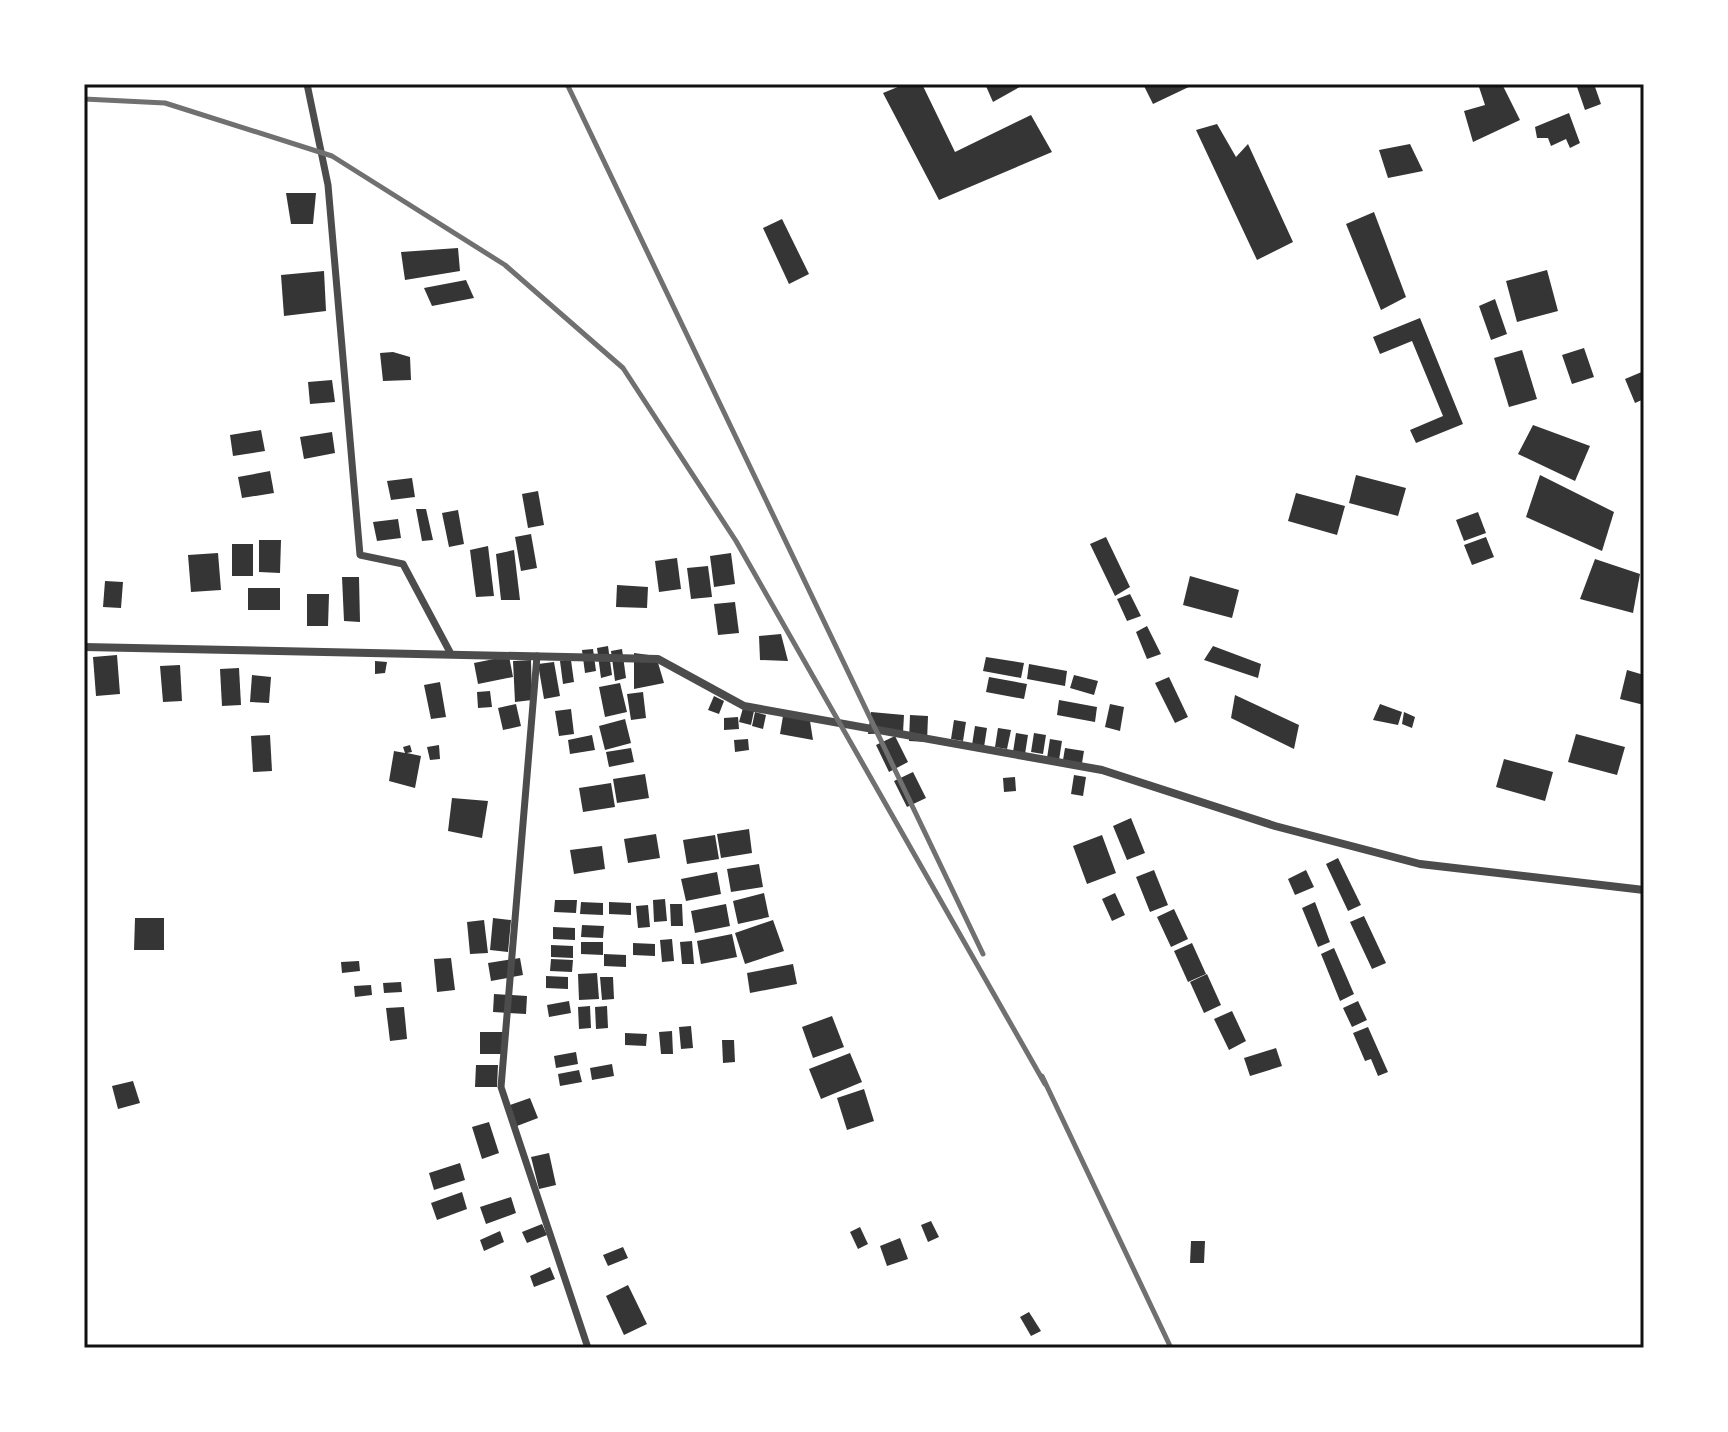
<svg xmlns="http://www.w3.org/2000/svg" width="1728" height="1432" font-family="'Noto Sans',sans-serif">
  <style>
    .building { fill: #353535 }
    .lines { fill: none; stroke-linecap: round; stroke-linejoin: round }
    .minor { stroke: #4c4c4c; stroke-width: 7 }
    .tertiary { stroke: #4c4c4c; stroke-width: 8 }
    .rail { stroke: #707070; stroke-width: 5 }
    .neatline { fill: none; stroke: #111; stroke-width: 3 }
  </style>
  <rect width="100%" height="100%" fill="#fff"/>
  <!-- building -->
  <g class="building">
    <polygon points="905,84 922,84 955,152 1031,115 1052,152 939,200 883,93"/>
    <polygon points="985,84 1025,84 993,102"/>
    <polygon points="1143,84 1195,84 1153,104"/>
    <polygon points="1478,84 1502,84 1520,120 1473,142 1464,111 1485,105"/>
    <polygon points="1576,84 1594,84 1601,104 1585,110"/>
    <polygon points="1569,113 1580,143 1570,148 1566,139 1551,146 1548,138 1537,138 1535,127"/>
    <polygon points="1217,124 1236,157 1248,144 1293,242 1257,260 1196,130"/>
    <polygon points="1410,144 1423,171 1388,178 1379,150"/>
    <polygon points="286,193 316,193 313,224 291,224"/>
    <polygon points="1374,212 1406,297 1381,310 1346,224"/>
    <polygon points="782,219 809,274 789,284 763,228"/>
    <polygon points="458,248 460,271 405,280 401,252"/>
    <polygon points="1547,270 1558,311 1517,322 1506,281"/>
    <polygon points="324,271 326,311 284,316 281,275"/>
    <polygon points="466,280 474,298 432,306 424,288"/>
    <polygon points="1495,299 1507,334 1491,340 1479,306"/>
    <polygon points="1420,318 1463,424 1416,443 1410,430 1443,416 1412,341 1380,354 1373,337"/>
    <polygon points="1584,348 1594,377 1572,384 1562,355"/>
    <polygon points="1522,350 1537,399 1509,407 1494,358"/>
    <polygon points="393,352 410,357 411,380 383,381 380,353"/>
    <polygon points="1644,371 1644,399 1635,403 1625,379"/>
    <polygon points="332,380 335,402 310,404 308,382"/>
    <polygon points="1533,425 1590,446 1575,481 1518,454"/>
    <polygon points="261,430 265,451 233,456 230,435"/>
    <polygon points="332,432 335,453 304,459 300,437"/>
    <polygon points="270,471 274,493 242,498 238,477"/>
    <polygon points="1356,475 1406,488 1398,516 1349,503"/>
    <polygon points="1540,475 1614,512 1602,551 1526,517"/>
    <polygon points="412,478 415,497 391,500 387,481"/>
    <polygon points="538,491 544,525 528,528 522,494"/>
    <polygon points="1296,493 1345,506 1337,535 1288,521"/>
    <polygon points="416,509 426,509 433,540 422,541"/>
    <polygon points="458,510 464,544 449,547 442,513"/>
    <polygon points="1478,512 1486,533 1464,541 1456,520"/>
    <polygon points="398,519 401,538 377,541 373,522"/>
    <polygon points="531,534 537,568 521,571 515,537"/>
    <polygon points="1106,537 1130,587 1115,596 1090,544"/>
    <polygon points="1486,537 1494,557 1472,565 1464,545"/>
    <polygon points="259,540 281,540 280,573 259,572"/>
    <rect x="232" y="544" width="21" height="32"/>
    <polygon points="488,546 494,596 476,597 470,550"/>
    <polygon points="514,550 520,600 501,600 496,554"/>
    <polygon points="218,553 221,590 191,592 188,555"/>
    <polygon points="731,553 735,584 714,587 710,556"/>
    <polygon points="677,558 681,589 659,592 655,561"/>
    <polygon points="1595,559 1640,574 1633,613 1580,599"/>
    <polygon points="708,566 712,597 691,599 687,568"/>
    <polygon points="1190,576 1239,590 1232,618 1183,605"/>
    <polygon points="342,577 359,577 360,622 344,621"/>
    <polygon points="105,581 123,582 121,608 103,607"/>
    <polygon points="617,585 648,587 647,608 616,607"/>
    <rect x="248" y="588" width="32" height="22"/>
    <polygon points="307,594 329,594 328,626 307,626"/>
    <polygon points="1130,594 1141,616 1127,621 1117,599"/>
    <polygon points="735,602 739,633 718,635 714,604"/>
    <polygon points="1147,626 1161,654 1147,659 1136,632"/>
    <polygon points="781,634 788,661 760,660 759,636"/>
    <polygon points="608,646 612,675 601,678 597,648"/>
    <polygon points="1213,646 1261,664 1258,678 1204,660"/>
    <polygon points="593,649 596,671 585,673 582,650"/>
    <polygon points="622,649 626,678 615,681 611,651"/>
    <polygon points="634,653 656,656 664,683 634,689"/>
    <polygon points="117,655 120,694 96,696 93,657"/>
    <polygon points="509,656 513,677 478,684 474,663"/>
    <polygon points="986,657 1024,663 1021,678 983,671"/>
    <polygon points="531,660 532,700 515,702 513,661"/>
    <polygon points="571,660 574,682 563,684 560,661"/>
    <polygon points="375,661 387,662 385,673 375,674"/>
    <polygon points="554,662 560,696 544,699 538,664"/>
    <polygon points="1029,664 1067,671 1065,686 1027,679"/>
    <polygon points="180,665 182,701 163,702 160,666"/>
    <polygon points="239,668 241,705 222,706 220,669"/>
    <polygon points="1627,670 1644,675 1644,705 1620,699"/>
    <polygon points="252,675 271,677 269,703 250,702"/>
    <polygon points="1074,675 1098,681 1094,695 1070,688"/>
    <polygon points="989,677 1027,684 1024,699 986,692"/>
    <polygon points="1169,677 1188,717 1175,723 1155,683"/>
    <polygon points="440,682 446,717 431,719 424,685"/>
    <polygon points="620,683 627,712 605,717 599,687"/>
    <polygon points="490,691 492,707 478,708 477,692"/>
    <polygon points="643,692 646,718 631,720 627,694"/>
    <polygon points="1235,695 1299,725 1294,749 1231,718"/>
    <polygon points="714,696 724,701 719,714 708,710"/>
    <polygon points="1059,700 1097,707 1095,722 1057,715"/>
    <polygon points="516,704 521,726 503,730 498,708"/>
    <polygon points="1110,704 1124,707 1120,731 1105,727"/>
    <polygon points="1380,704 1402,712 1398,725 1373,720"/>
    <polygon points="743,708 754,711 751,725 739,722"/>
    <polygon points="571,709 574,734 559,736 555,711"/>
    <polygon points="755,712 766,715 763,729 752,726"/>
    <polygon points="871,712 904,715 903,733 868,734"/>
    <polygon points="1404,712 1415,717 1412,728 1402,724"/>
    <polygon points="910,715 928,716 927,742 909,741"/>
    <polygon points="783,716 810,721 813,740 780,734"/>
    <polygon points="738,717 739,729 724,730 724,718"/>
    <polygon points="625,719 631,743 605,750 599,726"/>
    <polygon points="954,720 966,722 963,741 951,739"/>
    <polygon points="975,726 987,728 984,747 972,745"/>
    <polygon points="998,728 1011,730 1007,749 995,747"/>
    <polygon points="1016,733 1028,735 1025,754 1013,752"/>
    <polygon points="1034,733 1046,735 1043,754 1031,752"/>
    <polygon points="1576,734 1625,747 1617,775 1568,762"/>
    <polygon points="270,735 272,771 253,772 251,736"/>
    <polygon points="592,735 595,750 570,754 568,740"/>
    <polygon points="895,736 908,762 889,772 876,745"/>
    <polygon points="748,739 749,750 735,752 734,740"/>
    <polygon points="1050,739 1062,741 1059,760 1047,758"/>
    <polygon points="410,745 412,752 407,753 421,756 415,788 389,781 394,751 405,753 403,747"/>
    <polygon points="439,745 440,759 430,760 427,747"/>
    <polygon points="631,748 634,762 609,767 606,752"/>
    <polygon points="1065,748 1084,751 1082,763 1063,760"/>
    <polygon points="1504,759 1553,772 1545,801 1496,787"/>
    <polygon points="913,772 926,798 907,807 894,781"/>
    <polygon points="645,774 649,798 617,803 613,779"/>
    <polygon points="1074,775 1086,777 1083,796 1071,794"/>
    <polygon points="1015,777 1016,791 1004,792 1003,778"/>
    <polygon points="611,783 615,807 583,812 579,788"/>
    <polygon points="452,798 488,801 482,838 448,831"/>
    <polygon points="1131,818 1145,853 1127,860 1113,826"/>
    <polygon points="749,829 752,853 721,858 717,834"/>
    <polygon points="656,834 660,858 628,863 624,839"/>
    <polygon points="715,835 719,859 687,864 683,840"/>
    <polygon points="1102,835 1116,873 1087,884 1073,846"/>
    <polygon points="602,846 605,869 574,874 570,850"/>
    <polygon points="1338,858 1361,905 1348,911 1326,864"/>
    <polygon points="759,864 763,887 731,892 727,869"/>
    <polygon points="1154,870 1168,905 1150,912 1136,877"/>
    <polygon points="1306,870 1314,887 1295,895 1288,879"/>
    <polygon points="717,872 721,894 686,901 681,879"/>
    <polygon points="764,893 769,917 738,924 733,901"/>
    <polygon points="1115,893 1125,915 1112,921 1102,899"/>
    <polygon points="665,899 667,921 654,922 653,900"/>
    <polygon points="555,900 577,900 576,913 554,912"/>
    <polygon points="581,902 603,903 603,915 580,914"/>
    <polygon points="609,902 631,903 631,915 609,914"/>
    <polygon points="1315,902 1330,942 1318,947 1302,908"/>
    <polygon points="670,904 682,904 683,926 671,926"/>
    <polygon points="726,904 730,926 695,933 691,911"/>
    <polygon points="648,905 650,927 638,928 636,906"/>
    <polygon points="1174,909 1188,939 1171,947 1157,917"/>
    <polygon points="1364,916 1386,963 1372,969 1350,922"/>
    <polygon points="135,918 164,918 164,950 134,950"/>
    <polygon points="493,918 511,920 508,952 490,950"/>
    <polygon points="484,920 488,953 470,954 467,922"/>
    <polygon points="773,920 784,951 745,964 735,933"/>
    <polygon points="582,925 604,926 603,938 581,937"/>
    <polygon points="553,927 575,928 575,940 553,939"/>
    <polygon points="732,934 737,957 701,964 697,941"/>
    <polygon points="672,939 674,961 662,962 660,940"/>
    <polygon points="692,941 694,964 682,964 680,942"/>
    <polygon points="581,942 603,942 603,955 581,954"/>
    <polygon points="633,943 655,944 655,956 633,955"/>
    <polygon points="1192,943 1206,974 1188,982 1174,951"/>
    <polygon points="551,945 573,946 573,958 551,957"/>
    <polygon points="1334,948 1354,994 1340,1001 1321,954"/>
    <polygon points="604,954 626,955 626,967 604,966"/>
    <polygon points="451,958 455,990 437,992 434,959"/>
    <polygon points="520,958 523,975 491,981 488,963"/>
    <polygon points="551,959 573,960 572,972 550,971"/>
    <polygon points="359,961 360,971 342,973 341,962"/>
    <polygon points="793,964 797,984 750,993 747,973"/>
    <polygon points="597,973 599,999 579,1000 578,974"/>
    <polygon points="1207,974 1221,1005 1204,1013 1190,982"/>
    <polygon points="546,976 568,977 568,989 546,988"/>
    <polygon points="600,977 613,977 614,999 602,1000"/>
    <polygon points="401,982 402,992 384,993 383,983"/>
    <polygon points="371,985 372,995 355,997 354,986"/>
    <polygon points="494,994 527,996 526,1014 493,1012"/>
    <polygon points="569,1001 571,1013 549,1017 547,1005"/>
    <polygon points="1358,1001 1367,1020 1352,1027 1343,1008"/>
    <polygon points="590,1006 591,1028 579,1029 578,1007"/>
    <polygon points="607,1006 608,1028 596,1029 595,1007"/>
    <polygon points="404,1007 407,1039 390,1041 386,1008"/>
    <polygon points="1232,1011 1246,1041 1229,1050 1214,1019"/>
    <polygon points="832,1016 844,1047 813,1058 802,1027"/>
    <polygon points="691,1026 693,1048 681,1049 679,1027"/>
    <polygon points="1368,1027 1388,1072 1378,1076 1371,1059 1365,1061 1353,1033"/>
    <polygon points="672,1031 673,1054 661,1054 659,1032"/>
    <rect x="480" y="1032" width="22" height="22"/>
    <polygon points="625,1033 647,1034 646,1046 625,1045"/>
    <polygon points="722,1040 734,1040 735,1062 723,1063"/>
    <polygon points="1276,1048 1282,1066 1250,1076 1244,1058"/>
    <polygon points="576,1052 578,1064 556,1068 554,1056"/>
    <polygon points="850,1053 862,1082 821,1099 809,1069"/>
    <polygon points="612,1064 614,1076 592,1080 590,1068"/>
    <polygon points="476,1065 498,1065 497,1087 475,1087"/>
    <polygon points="579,1070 582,1082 560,1086 558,1074"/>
    <polygon points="133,1081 140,1103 118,1109 112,1086"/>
    <polygon points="864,1089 874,1121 847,1130 837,1098"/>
    <polygon points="530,1098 538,1118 517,1126 510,1105"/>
    <polygon points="489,1122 499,1153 482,1159 472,1127"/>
    <polygon points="549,1153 556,1185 539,1189 531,1157"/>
    <polygon points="460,1163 465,1180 434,1190 429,1173"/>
    <polygon points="462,1192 467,1209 437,1220 431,1203"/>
    <polygon points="511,1197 516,1213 486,1224 480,1207"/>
    <polygon points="931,1221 939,1237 928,1242 921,1225"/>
    <polygon points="542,1224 547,1235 527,1243 522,1232"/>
    <polygon points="860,1227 868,1244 858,1249 850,1232"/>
    <polygon points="500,1231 504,1242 484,1251 480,1240"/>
    <polygon points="900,1238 908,1259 887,1266 880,1246"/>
    <polygon points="1191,1241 1205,1241 1204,1263 1190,1263"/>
    <polygon points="623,1247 628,1258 608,1266 603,1255"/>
    <polygon points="550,1267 555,1279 534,1287 530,1276"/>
    <polygon points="628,1285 647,1324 624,1335 606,1296"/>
    <polygon points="1029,1312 1041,1331 1031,1336 1020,1317"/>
  </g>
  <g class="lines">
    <!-- minor -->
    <g class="minor">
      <polyline points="307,84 328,185 360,555 403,564 451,654"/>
      <polyline points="537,656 501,1087 588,1348"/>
    </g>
    <!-- tertiary -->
    <polyline class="tertiary" points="84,647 658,659 744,706 1102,770 1275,826 1420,864 1644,890"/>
    <!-- rail -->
    <g class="rail">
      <polyline points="567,84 983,954"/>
      <polyline points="84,99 165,103 332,156 505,265 623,368 736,541 1045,1084"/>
      <polyline points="1042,1076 1171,1348"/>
    </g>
  </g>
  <!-- border -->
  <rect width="1728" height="1432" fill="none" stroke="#ffffff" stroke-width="172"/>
  <rect x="86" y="86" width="1556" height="1260" class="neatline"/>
</svg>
